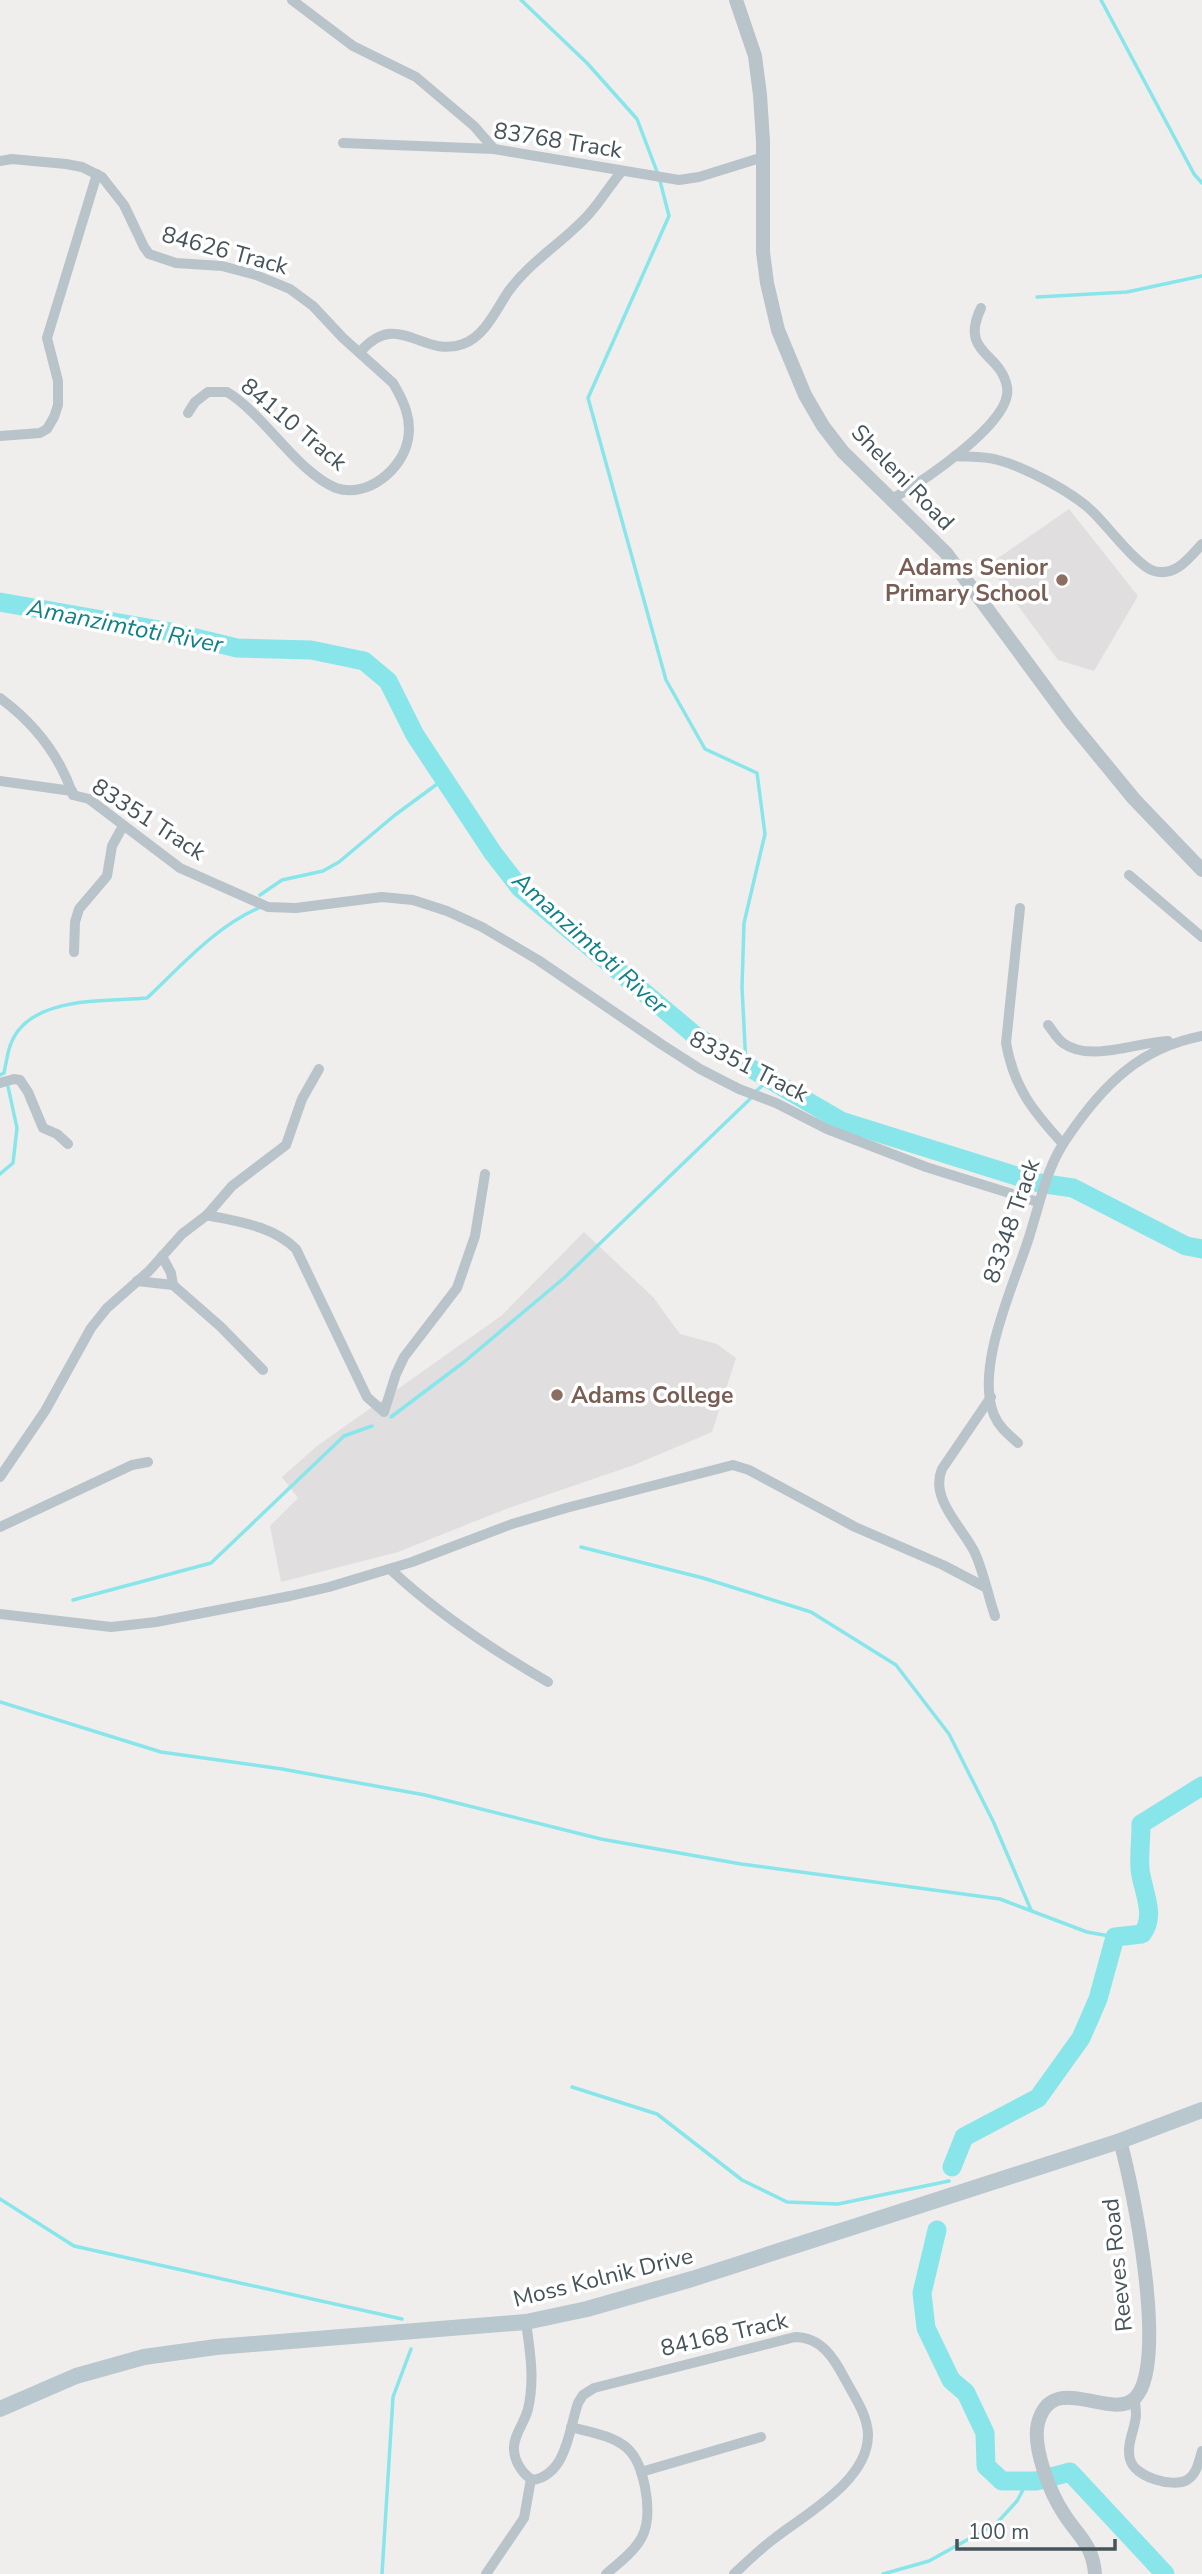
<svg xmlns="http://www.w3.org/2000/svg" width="1202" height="2574" font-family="'Nunito Sans',sans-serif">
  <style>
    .education { fill: #e1dedf }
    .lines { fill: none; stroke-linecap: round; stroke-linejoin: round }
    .stream { stroke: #88e6ea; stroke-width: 3.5 }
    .river { stroke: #88e6ea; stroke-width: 19 }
    .minor { stroke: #b8c4ca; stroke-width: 10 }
    .tertiary { stroke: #b8c4ca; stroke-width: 14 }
    .secondary { stroke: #b9c7cf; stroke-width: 16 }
    .education-dot { fill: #8d6e63; stroke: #fff; stroke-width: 2.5 }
    .labels { text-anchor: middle; stroke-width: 7; stroke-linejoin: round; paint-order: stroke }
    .street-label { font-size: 23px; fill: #46545a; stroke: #fff }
    .education-label { font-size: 23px; font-weight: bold; fill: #785e54; stroke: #fff; text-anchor: end }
    .water-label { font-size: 24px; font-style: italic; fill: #0f8187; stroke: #fff }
  </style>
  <rect width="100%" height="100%" fill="#f0eded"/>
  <!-- education -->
  <g class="education">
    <polygon points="1069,509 1138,596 1094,671 1058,660 988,565"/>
    <polygon points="584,1232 653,1297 680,1334 717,1344 736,1358 712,1432 634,1465 506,1509 398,1552 281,1582 270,1526 298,1498 282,1477 317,1446 501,1316"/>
  </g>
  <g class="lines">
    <!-- stream -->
    <g class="stream">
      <polyline points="521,0 587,63 637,119 659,177 669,216 588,398 666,680 705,749 757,773 765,834 744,923 742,987 746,1066"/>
      <polyline points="1101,0 1194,174 1202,183"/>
      <polyline points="1037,297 1127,292 1202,276"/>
      <polyline points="260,895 282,880 323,871 339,862 395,815 444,779"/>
      <path d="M0 1075 4 1073C6 1064 7 1055 10 1046 27 995 105 1002 147 998 181 966 217 925 261 907"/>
      <polyline points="755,1092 770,1079"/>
      <polyline points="0,1174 13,1163 17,1128 7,1082"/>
      <polyline points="391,1417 464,1362 564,1278 750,1099"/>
      <polyline points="581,1547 703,1578 811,1612 896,1665 949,1734 993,1821 1031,1910"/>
      <polyline points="73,1600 211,1563 344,1436 372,1426"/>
      <polyline points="0,1702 161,1752 282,1769 425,1795 601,1839 741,1864 1000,1899 1087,1932 1115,1937"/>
      <polyline points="572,2087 657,2114 742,2180 787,2202 838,2204 949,2181"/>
      <polyline points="0,2199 74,2246 402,2319"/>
      <polyline points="382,2574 393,2397 411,2349"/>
      <polyline points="883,2574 929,2561 996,2524 1017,2501 1025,2486 1031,2481"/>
    </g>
    <!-- river -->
    <g class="river">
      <polyline points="0,602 171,632 237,648 311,650 364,661 388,681 415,735 493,853 520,888 697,1037 841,1121 1039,1183 1073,1188 1186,1246 1202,1249"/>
      <path d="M952 2167 964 2137 1038 2098 1081 2038 1098 1999 1115 1937 1142 1934C1157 1915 1142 1890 1140 1869 1139 1854 1141 1839 1141 1824L1202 1786"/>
      <polyline points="937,2230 922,2293 926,2328 951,2380 966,2393 985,2433 986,2466 1002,2481 1036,2481 1070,2472 1165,2574"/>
    </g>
    <!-- minor -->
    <g class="minor">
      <polyline points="292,0 353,46 416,77 474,126 494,149"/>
      <polyline points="343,143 494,149 679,180 699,177 763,157"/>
      <path d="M0 161 12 159 66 164 82 167 102 177 124 205 144 247 149 254 176 263 222 266 256 275 290 289 313 306 343 338 393 383C403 400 412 418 408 439 403 469 367 499 336 488 298 473 264 414 227 392H208L195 402 188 413"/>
      <path d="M360 352C398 308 422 359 463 344 485 336 496 310 508 292 530 261 564 242 589 214 601 201 610 185 622 171"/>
      <polyline points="0,436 40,433 47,429 54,417 58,405 58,381 47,338 97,174"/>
      <path d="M955 456C969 457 984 456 998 460 1025 467 1072 492 1092 511 1106 524 1138 567 1154 571 1176 577 1189 558 1202 544"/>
      <path d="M892 499C920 483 1014 422 1007 387 1001 352 959 354 981 308"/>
      <path d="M0 698C34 723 59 754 73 795"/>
      <polyline points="0,781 72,791 73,795 89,799 180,868 268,907 296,908 382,897 413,900 447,911 482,927 538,960 661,1044 700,1069 739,1089 776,1103 827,1129 926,1167 1038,1202"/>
      <polyline points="1129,875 1202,937"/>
      <path d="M1020 908 1006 1043C1014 1088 1033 1111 1063 1144"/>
      <polyline points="74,952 75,922 79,909 107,876 112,846 123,826"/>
      <path d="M1048 1025C1053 1031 1057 1039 1063 1043 1090 1063 1137 1042 1168 1041"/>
      <polyline points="0,1083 14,1079 20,1080 28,1092 43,1128 57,1134 68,1144"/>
      <path d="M207 1215C238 1222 271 1225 296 1249L367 1397 384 1412 396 1374 404 1357 457 1288 475 1236 485 1174"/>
      <polyline points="162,1256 171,1273 173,1285"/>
      <polyline points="137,1281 173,1285 221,1327 263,1370"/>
      <path d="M991 1397 942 1469C929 1499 964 1529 975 1553 984 1573 988 1596 995 1616"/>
      <path d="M1018 1443C1008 1434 999 1427 994 1415 974 1366 1016 1281 1030 1234 1041 1199 1047 1165 1069 1135 1104 1084 1140 1048 1202 1036"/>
      <polyline points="0,1477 45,1411 91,1328 107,1308 149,1271 182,1234 207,1215 232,1186 286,1145 302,1099 319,1069"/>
      <polyline points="0,1527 132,1465 148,1462"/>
      <path d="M390 1569C438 1614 491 1649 548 1682"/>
      <polyline points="0,1614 111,1627 156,1622 290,1596 329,1587 412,1562 512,1524 566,1508 733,1465 749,1470 855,1527 943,1565 985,1587"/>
      <path d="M526 2322C530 2352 535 2379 528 2409 525 2422 513 2436 514 2449 514 2461 523 2475 533 2480 567 2474 569 2429 578 2403L583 2395 594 2388 795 2337C821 2337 834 2358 845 2379 854 2396 867 2414 868 2434 869 2480 807 2513 775 2538 760 2549 747 2562 734 2574"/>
      <path d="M1135 2399C1135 2404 1136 2410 1136 2415 1135 2430 1126 2444 1130 2459 1134 2477 1172 2488 1187 2480 1197 2474 1199 2461 1202 2451"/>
      <path d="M571 2427C589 2432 612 2435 627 2448 638 2458 642 2473 645 2487 654 2534 640 2546 606 2574"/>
      <polyline points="641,2472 761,2437"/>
      <polyline points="486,2574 524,2518 531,2479"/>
    </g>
    <!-- tertiary -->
    <g class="tertiary">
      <polyline points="736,0 755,56 760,95 763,141 763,252 767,283 778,330 805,395 823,426 843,452 946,553 1070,721 1134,799 1202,870"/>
      <path d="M1095 2574C1093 2545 1078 2536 1064 2514 1050 2493 1032 2447 1038 2423 1052 2369 1111 2422 1135 2398 1169 2364 1133 2186 1120 2141"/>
    </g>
    <!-- secondary -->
    <polyline class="secondary" points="0,2409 76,2376 144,2357 216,2347 526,2322 587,2309 692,2279 1120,2141 1202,2110"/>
  </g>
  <!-- markers -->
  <g class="education-dot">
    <circle cx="1062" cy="580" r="7"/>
    <circle cx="557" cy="1395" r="7"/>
  </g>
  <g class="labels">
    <!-- street labels -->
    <g class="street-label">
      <text transform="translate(558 140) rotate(9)" y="8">83768 Track</text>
      <text transform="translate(225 250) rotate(15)" y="8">84626 Track</text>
      <text transform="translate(294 424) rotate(40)" y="8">84110 Track</text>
      <text transform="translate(903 477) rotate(46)" y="8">Sheleni Road</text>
      <text transform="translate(149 819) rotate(33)" y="8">83351 Track</text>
      <text transform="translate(749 1066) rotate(27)" y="8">83351 Track</text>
      <text transform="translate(1011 1221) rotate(-71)" y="8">83348 Track</text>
      <text transform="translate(1117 2265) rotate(-96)" y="8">Reeves Road</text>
      <text transform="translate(603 2277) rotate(-14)" y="8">Moss Kolnik Drive</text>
      <text transform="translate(724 2334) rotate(-13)" y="8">84168 Track</text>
    </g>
    <!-- education labels -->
    <g class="education-label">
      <text x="1048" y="575">Adams Senior<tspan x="1048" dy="26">Primary School</tspan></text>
      <text x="571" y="1403" text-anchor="start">Adams College</text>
    </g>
    <!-- water labels -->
    <g class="water-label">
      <text transform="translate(125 626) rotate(11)" y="8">Amanzimtoti River</text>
      <text transform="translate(590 943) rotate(42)" y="8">Amanzimtoti River</text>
    </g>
  </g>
  <!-- scale -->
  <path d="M957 2539v10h158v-10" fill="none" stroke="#46545a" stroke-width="3.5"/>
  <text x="968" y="2539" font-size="21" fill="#46545a" stroke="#ffffff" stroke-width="5" paint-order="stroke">100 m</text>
</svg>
